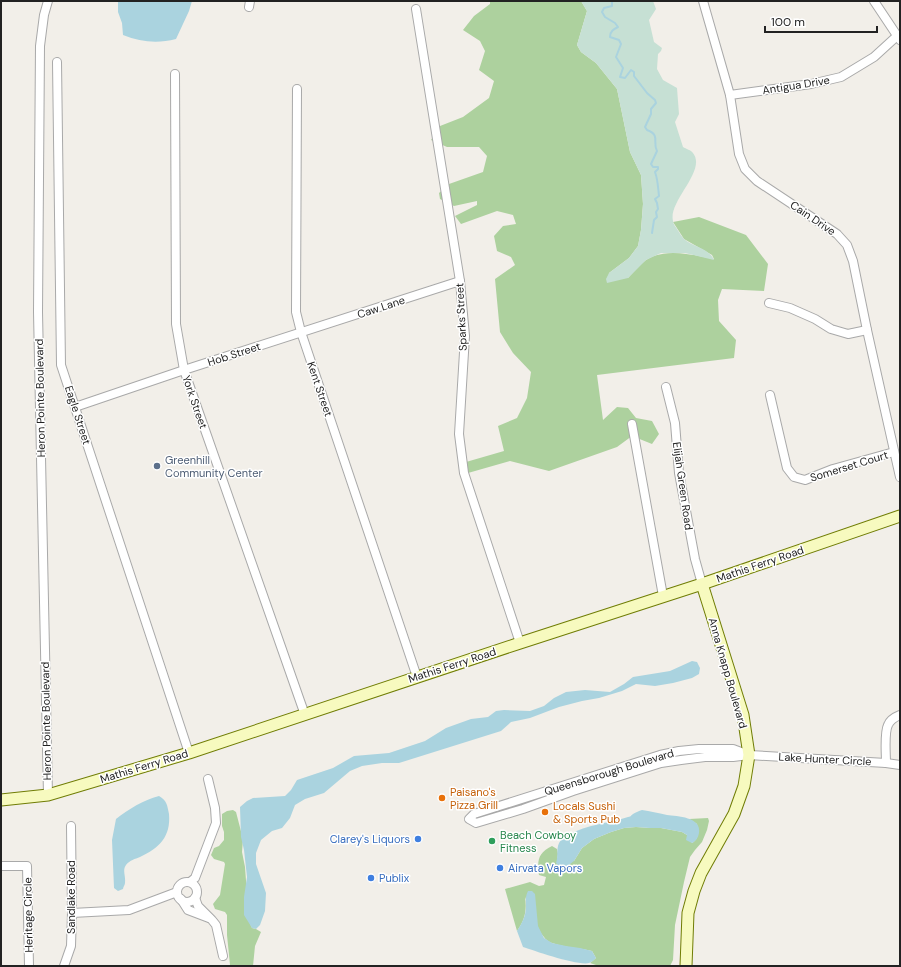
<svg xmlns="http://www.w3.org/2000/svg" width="901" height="967" font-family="'DM Sans',sans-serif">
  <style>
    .forest { fill: #add19e }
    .wetland { fill: #c6e0d4 }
    .water { fill: #aad3df }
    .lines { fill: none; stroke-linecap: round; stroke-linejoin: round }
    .stream { stroke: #aad3df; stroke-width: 2 }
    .street-casing { stroke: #a9a9a9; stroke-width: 10 }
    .secondary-casing { stroke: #707d05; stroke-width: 13 }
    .street { stroke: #fff; stroke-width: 8 }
    .secondary { stroke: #f7fabf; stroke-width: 11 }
    .service-dot { fill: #5c6f8a; stroke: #fff; stroke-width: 1.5 }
    .food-dot { fill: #e8710a; stroke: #fff; stroke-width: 1.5 }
    .shop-dot { fill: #3f7fe0; stroke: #fff; stroke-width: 1.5 }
    .leisure-dot { fill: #2e9e5b; stroke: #fff; stroke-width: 1.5 }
    .labels { text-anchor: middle; stroke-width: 3; stroke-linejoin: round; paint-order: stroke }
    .street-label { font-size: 11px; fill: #222; stroke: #fff }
    .service-label { font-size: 11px; fill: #4e5e75; stroke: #fff; text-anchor: start }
    .food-label { font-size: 11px; fill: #c56008; stroke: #fff; text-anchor: start }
    .leisure-label { font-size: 11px; fill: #27864d; stroke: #fff; text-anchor: start }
    .shop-label { font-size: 11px; fill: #366cbe; stroke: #fff; text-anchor: start }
  </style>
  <rect width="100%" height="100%" fill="#f2efe9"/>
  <!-- forest -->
  <g class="forest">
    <path d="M490 1H581L587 11 577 45 581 52 596 63 617 89 630 152 641 175 643 204 641 230 638 246 629 258 609 273 628 278C634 272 639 265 646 260 666 247 693 255 714 259L712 255 684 239 673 222 699 217 746 235 768 264 764 291 722 289 718 300 719 321 736 340 734 358 597 375 603 420 617 407 628 408 636 418 652 421 659 434 652 444 632 436 617 447 549 471 510 461 468 473 466 462 504 451 498 426 517 418 527 398 531 372 513 353 500 332 495 279 515 265 511 257 497 251 494 236 503 226 516 224 513 215 497 211 461 224 455 216 477 205V201L454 206 440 199 439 193 449 184 483 172 487 156 479 147H447L431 140 440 126 463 117 489 98 494 81 479 70 485 51 480 41 463 30 474 16 490 4Z"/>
    <polygon points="233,810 236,812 243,839 242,852 245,867 249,921 252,928 256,929 261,932 255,946 253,966 229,966 230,965 227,935 227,915 225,912 215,909 213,904 220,895 225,864 224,862 214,859 211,855 214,848 219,846 224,840 224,832 222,826 222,814 227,811"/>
    <path d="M708 818 709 821 707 830 702 842 695 850 690 857 684 882 675 925 673 960 670 966H599L590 963 596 958 592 951C580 948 562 947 552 943 549 942 545 939 544 937 536 929 530 908 525 897 527 910 525 920 517 931L505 889 530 882 539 886 544 885 546 877 539 875C537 860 538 853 552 846L557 849 558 854 557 860 574 861 582 848 594 839 611 832 624 828 636 827 650 828H661L682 832 687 835 692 843C699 839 698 832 697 824L689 819Z"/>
  </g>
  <!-- wetland -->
  <path class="wetland" d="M581 1H653L656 9 649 20 654 42 662 48 661 51 658 54 657 69 663 80 677 88 679 114 675 122 683 147C686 149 691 150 693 153 707 171 668 201 673 221 673 224 676 227 677 229 679 232 682 237 684 239 693 247 709 248 714 260L685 253H661L646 260 628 278 607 283 606 279 609 273 629 258 638 246 641 230 643 204 641 175 630 152 617 89 596 63 581 52 577 45 587 11Z"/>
  <!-- water -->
  <g class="water">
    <path d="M118 1H192L189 11 176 39C157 44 141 42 123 35L122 23 118 12Z"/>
    <polygon points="692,661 697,662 700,668 699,674 692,678 673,683 655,686 636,684 622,691 599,698 582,701 559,707 530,718 511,722 501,731 399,763 382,763 362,766 350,771 324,793 305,799 295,805 290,818 282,828 272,831 261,840 256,853 256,864 266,893 265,911 260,925 256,929 252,928 244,915 244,897 247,877 244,850 241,837 240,807 247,801 253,798 285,796 291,790 297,780 333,768 354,756 389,753 425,741 446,728 471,719 488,717 496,711 504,710 530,711 544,706 554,698 566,692 585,690 610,692 624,684 633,677 670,671"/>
    <path d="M159 796C167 801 167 804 169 814 171 837 159 848 140 857 135 859 130 860 126 865 122 870 126 876 125 883 125 885 123 887 123 889L118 891 114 888 112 840 116 819C129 809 143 800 159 796Z"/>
    <path d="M642 810C650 811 658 813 667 815 677 816 702 817 699 833 698 838 696 841 692 843L686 840 687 835 682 832 661 828H650L636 827 624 828 611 832 594 839 582 848 574 861 565 868 560 867 556 863C559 856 555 847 561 840 563 838 567 836 569 835 587 824 608 824 628 817 632 816 630 816 633 814 636 812 639 811 642 810Z"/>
    <path d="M528 891H532L535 894 538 926 544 938 552 943 566 946 580 948 592 951 596 958C594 960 592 962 589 963 578 966 535 951 523 947L517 931C522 923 526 916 526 906 526 899 525 898 528 891Z"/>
  </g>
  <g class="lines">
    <!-- stream -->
    <path class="stream" d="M612 1V6L604 8 602 12 605 17 615 23 618 27C614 29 610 31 610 37L619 40 621 44 616 57 623 68 620 77 625 78 631 70 634 72V76L647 93 655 100 656 103 651 109V114L645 127 647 130C661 135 652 142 657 151L651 164 653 167H658V169L655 172C658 180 658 188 659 196L655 199 657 203 658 209 656 212 657 217 654 220 652 233"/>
    <defs>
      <g id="street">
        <polyline points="703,1 730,95 739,154 745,169 757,181 837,234 847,245 853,261 867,330 900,477"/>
        <polyline points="874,1 900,40"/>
        <polyline points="249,7 250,1"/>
        <polyline points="416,9 460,281 465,336 459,434 464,473 520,643"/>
        <polyline points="57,62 61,365 189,753"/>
        <polyline points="175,74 176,324 184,370 305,715"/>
        <polyline points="297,89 296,312 301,332 417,677"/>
        <polyline points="730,95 811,84 841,77 874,57 897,36"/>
        <polyline points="769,303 790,308 815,319 831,329 848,334 867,330"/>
        <polyline points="666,387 675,423 679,473 695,559 702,584"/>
        <polyline points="770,395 787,468 794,477 805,480 833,469 894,452"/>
        <polyline points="75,407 184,370 460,281"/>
        <polyline points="632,424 663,596"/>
        <polyline points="749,755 733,749 699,749 679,751 660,755 474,814 469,819 476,823 523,809 573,791 661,763 681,760 705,757 733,757 749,755 886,763 900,765"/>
        <path d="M886 763C886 753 884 733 888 725 890 720 895 717 900 715"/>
        <polyline points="48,795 38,312 40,46 44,15 48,1"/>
        <polyline points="1,866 27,866 29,966"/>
        <polyline points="190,882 195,878 216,823 215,808 208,779"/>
        <circle cx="187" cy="892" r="10"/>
        <polyline points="195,898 198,906 212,920 216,925 223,956"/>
        <polyline points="181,899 188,910 209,918"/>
        <polyline points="72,913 129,910 177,892"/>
        <polyline points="64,966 71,946 72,913 71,826"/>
      </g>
      <g id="secondary">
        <polyline points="1,800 48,795 189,753 520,643 702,584 900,516"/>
        <polyline points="686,966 688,913 694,891 701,873 734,814 744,786 749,755 743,715 702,584"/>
      </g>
    </defs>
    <!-- street casing -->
    <use href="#street" class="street-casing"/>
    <!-- secondary casing -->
    <use href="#secondary" class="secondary-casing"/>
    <!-- street -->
    <use href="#street" class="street"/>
    <!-- secondary -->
    <use href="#secondary" class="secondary"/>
  </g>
  <!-- markers -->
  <circle class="service-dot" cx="157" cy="466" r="4"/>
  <g class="food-dot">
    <circle cx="442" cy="798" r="4"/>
    <circle cx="545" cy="812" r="4"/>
  </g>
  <g class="shop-dot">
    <circle cx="418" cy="839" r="4"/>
    <circle cx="500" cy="868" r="4"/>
    <circle cx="371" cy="878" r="4"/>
  </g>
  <circle class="leisure-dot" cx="492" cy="841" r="4"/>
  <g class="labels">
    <!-- street labels -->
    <g class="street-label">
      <text transform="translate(796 85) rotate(-9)" y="4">Antigua Drive</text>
      <text transform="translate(813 218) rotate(34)" y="4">Cain Drive</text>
      <text transform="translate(381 307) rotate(-18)" y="4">Caw Lane</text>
      <text transform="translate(461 317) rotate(-93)" y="4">Sparks Street</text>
      <text transform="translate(234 354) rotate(-18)" y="4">Hob Street</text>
      <text transform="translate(320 389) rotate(71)" y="4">Kent Street</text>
      <text transform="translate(40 398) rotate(-91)" y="4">Heron Pointe Boulevard</text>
      <text transform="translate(195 402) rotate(71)" y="4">York Street</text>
      <text transform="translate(78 415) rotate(72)" y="4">Eagle Street</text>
      <text transform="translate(849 466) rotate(-17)" y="4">Somerset Court</text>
      <text transform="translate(683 486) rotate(82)" y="4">Elijah Green Road</text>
      <text transform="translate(760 564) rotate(-19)" y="4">Mathis Ferry Road</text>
      <text transform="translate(452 665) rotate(-18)" y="4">Mathis Ferry Road</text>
      <text transform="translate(728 673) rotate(74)" y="4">Anna Knapp Boulevard</text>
      <text transform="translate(46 721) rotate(-91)" y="4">Heron Pointe Boulevard</text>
      <text transform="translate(825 759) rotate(3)" y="4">Lake Hunter Circle</text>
      <text transform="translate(144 766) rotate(-17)" y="4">Mathis Ferry Road</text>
      <text transform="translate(609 772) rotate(-17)" y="4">Queensborough Boulevard</text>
      <text transform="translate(71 897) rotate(-90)" y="4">Sandlake Road</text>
      <text transform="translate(28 915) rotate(-91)" y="4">Heritage Circle</text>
    </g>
    <!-- service labels -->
    <g class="service-label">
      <text x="165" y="464">Greenhill<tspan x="165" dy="13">Community Center</tspan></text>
    </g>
    <!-- food labels -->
    <g class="food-label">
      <text x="450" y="796">Paisano's<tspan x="450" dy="13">Pizza Grill</tspan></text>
      <text x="553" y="810">Locals Sushi<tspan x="553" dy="13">&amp; Sports Pub</tspan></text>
    </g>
    <!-- leisure labels -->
    <g class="leisure-label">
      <text x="500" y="839">Beach Cowboy<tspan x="500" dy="13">Fitness</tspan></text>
    </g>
    <!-- shop labels -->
    <g class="shop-label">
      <text x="410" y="843" text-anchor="end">Clarey's Liquors</text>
      <text x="508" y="872">Airvata Vapors</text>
      <text x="379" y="882">Publix</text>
    </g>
  </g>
  <!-- border -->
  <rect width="901" height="967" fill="none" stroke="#222222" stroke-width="4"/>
  <!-- scale -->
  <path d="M765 26v6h112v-6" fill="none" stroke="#222222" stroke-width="2"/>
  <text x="771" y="26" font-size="12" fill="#222222" stroke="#ffffff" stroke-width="3" paint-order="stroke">100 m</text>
</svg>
